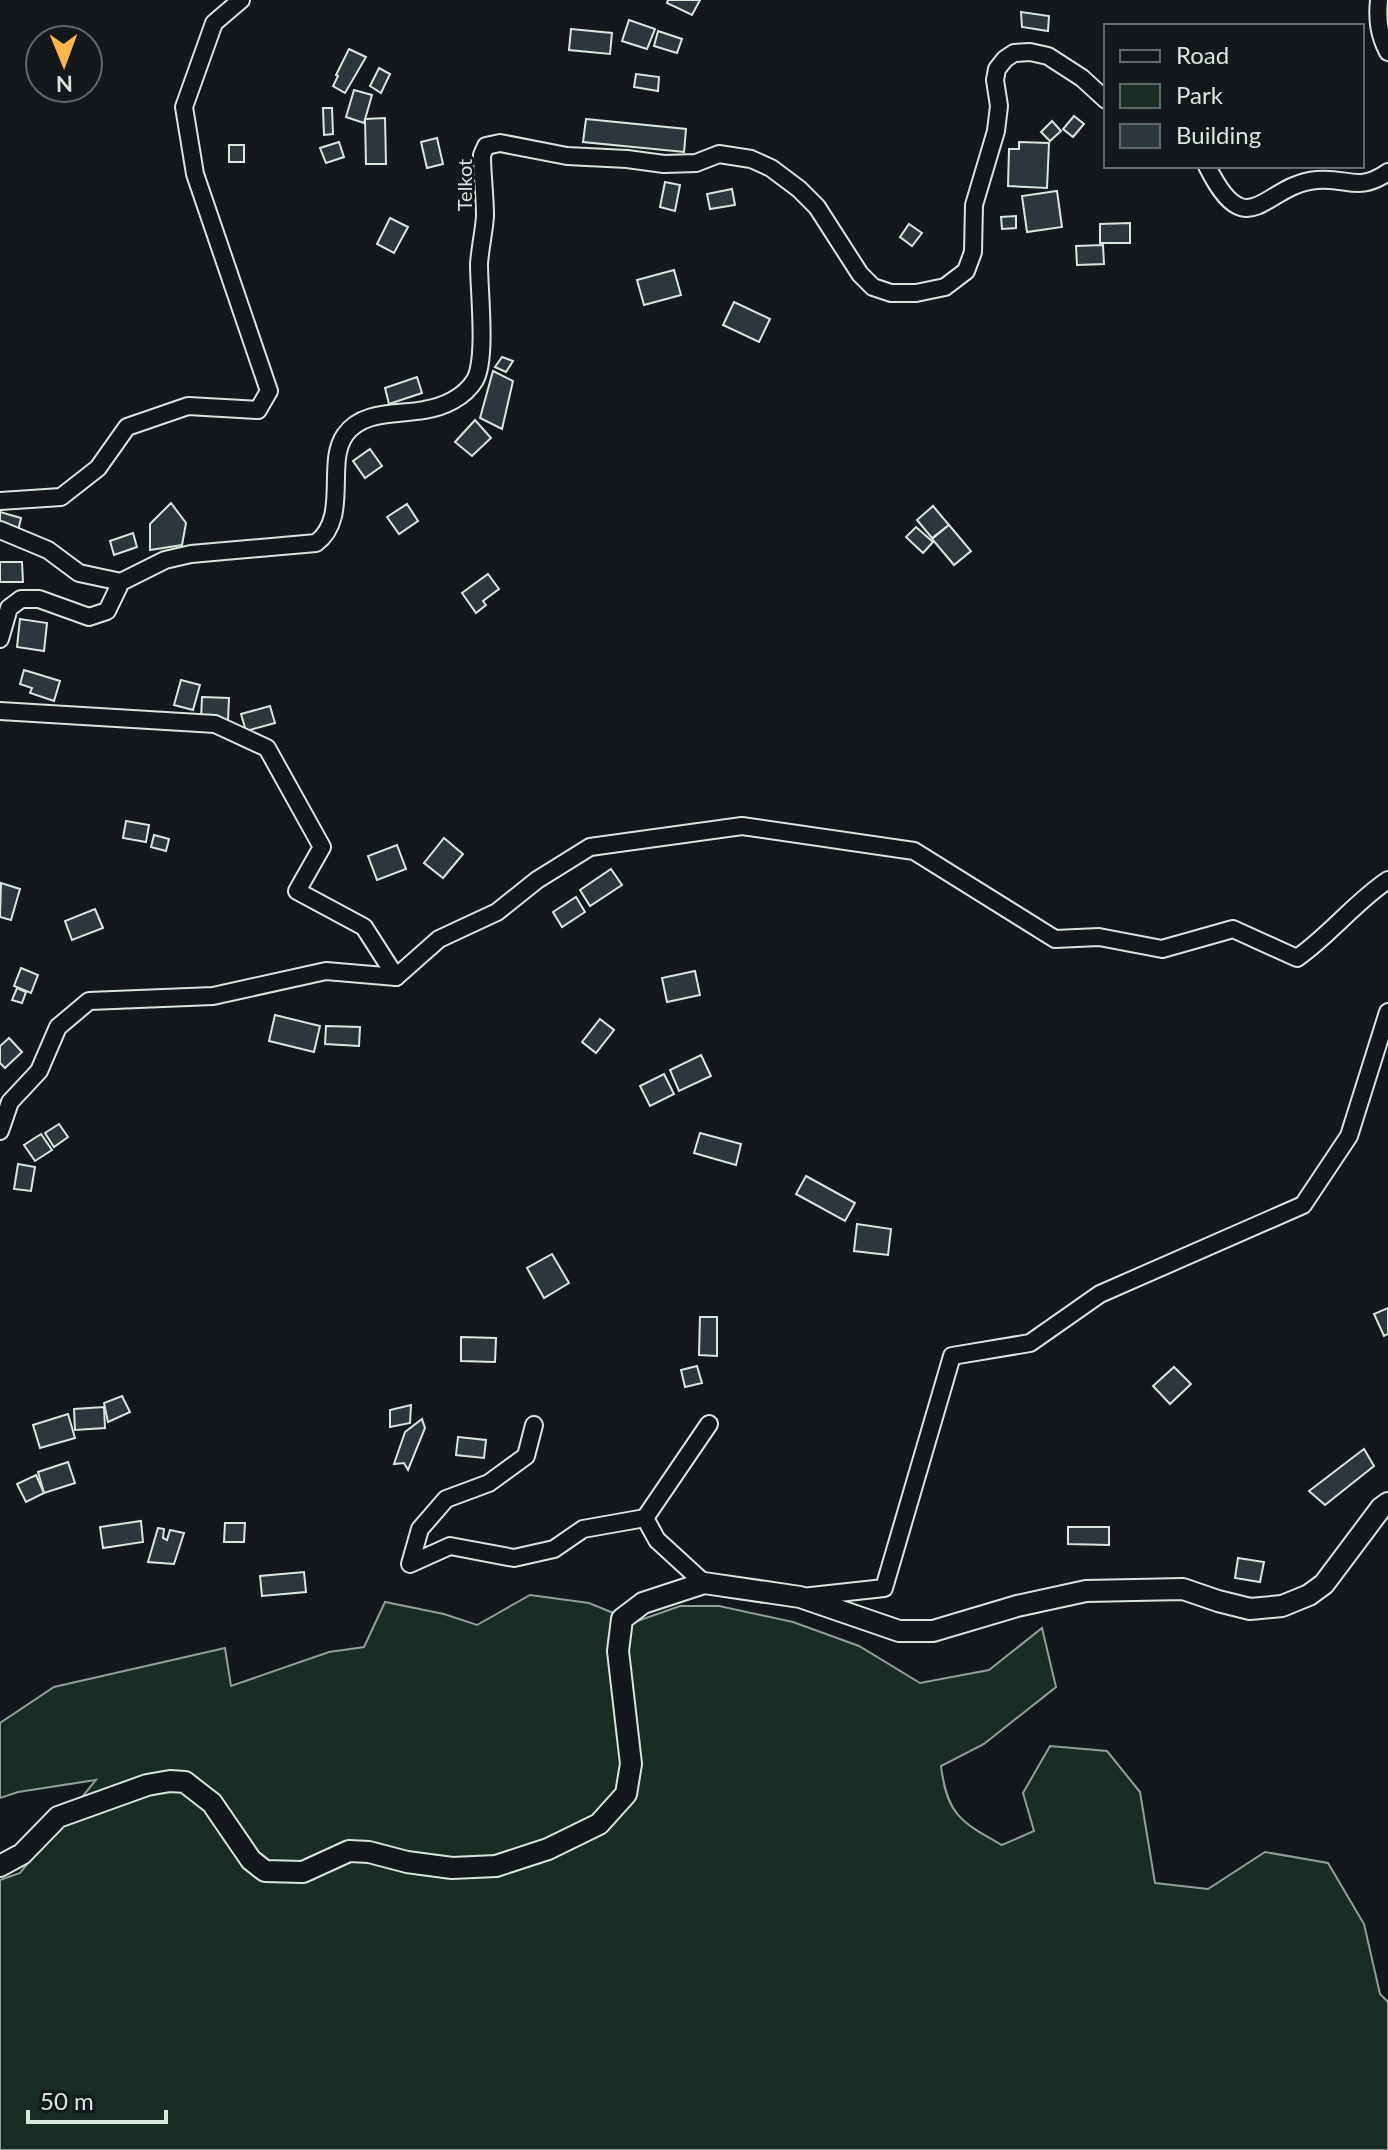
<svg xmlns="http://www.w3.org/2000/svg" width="1388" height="2150" font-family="Lato,sans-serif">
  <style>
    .green { fill: #1a2d24; stroke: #939e99; stroke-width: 2 }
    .building { fill: #2c363c; stroke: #d8e6dc; stroke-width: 2 }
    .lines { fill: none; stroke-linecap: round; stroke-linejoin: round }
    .minor-casing { stroke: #d8e6dc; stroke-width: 20 }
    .tertiary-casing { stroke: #d8e6dc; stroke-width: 24 }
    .minor { stroke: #14181c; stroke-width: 16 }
    .tertiary { stroke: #14181c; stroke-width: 20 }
    .labels { text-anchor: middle; stroke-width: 6; stroke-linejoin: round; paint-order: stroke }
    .street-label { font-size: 20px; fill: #d8e6dc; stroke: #14181c }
  </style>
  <rect width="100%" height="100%" fill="#14181c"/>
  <!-- green -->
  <path class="green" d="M530 1595 589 1603 635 1622 680 1606H719L793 1622 859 1646 920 1683 989 1670 1042 1628 1056 1687 984 1744 941 1766C947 1815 961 1822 1002 1845L1034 1831 1023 1793 1050 1746 1107 1751 1140 1792 1155 1883 1208 1889 1265 1852 1328 1863 1364 1924 1380 1994 1388 2002V2150H0V1880L20 1873 96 1780 18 1792 0 1798V1723L54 1687 225 1648 231 1686 329 1652 364 1647 385 1602 444 1614 477 1625Z"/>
  <!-- building -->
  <g class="building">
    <polygon points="668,0 700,0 692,15 667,3"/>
    <polygon points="1021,12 1049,16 1048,31 1022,27"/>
    <polygon points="629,20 655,29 647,49 622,41"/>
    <polygon points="571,29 612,33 610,54 569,50"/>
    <polygon points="658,31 682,39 677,53 654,46"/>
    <polygon points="349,49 366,57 345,93 333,86 338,76 336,75"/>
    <polygon points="379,68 390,74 381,93 370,86"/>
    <polygon points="636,74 659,77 658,91 634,87"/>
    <polygon points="354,90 372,95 364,123 346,117"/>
    <polygon points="323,108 332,108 333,134 324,135"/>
    <polygon points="1074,116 1084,124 1073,137 1063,129"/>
    <polygon points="385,118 386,164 366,164 365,119"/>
    <polygon points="586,119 686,129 684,152 583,142"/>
    <polygon points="1052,121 1061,131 1050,141 1041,132"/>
    <polygon points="437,138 443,164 427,168 421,142"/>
    <polygon points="339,142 344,157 326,163 320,148"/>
    <polygon points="1019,142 1049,143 1047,188 1008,186 1009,149 1019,149"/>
    <rect x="229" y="145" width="15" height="17"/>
    <polygon points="665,182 680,185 675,211 660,207"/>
    <polygon points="732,189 735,205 710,209 707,194"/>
    <polygon points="1057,191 1062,227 1027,232 1022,196"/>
    <polygon points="1016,216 1016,228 1002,229 1001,217"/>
    <polygon points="390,218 408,227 394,253 377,244"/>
    <polygon points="1130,223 1130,243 1100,243 1100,224"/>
    <polygon points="909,224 922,233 912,246 900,237"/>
    <polygon points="1103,245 1104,264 1077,265 1076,246"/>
    <polygon points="674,270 681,295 644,305 637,280"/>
    <polygon points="734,302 770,319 759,342 723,325"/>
    <polygon points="502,357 513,361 506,372 495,367"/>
    <polygon points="493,371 513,381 502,429 480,418"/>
    <polygon points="417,377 422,393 389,404 385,388"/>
    <polygon points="475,420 491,438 472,456 455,442"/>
    <polygon points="370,449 382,466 365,478 353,461"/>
    <polygon points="171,503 186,523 182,545 150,550 150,524"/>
    <polygon points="407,504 418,521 399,534 387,517"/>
    <polygon points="933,506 949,525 932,538 917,520"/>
    <polygon points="0,512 21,518 18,531 0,526"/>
    <polygon points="949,525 971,551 954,565 932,539"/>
    <polygon points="916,527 933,542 923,553 906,537"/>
    <polygon points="133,533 137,547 114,555 110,541"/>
    <polygon points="0,562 22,562 23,582 0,582"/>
    <polygon points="488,574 499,589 483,601 486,605 476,613 462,593"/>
    <polygon points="20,619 47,623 44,651 17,647"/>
    <polygon points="24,670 60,681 54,701 30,693 32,688 20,684"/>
    <polygon points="181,680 200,685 193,710 174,705"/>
    <polygon points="202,697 229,698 228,720 201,719"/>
    <polygon points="270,706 275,723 246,731 241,714"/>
    <polygon points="126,821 149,825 146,842 123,838"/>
    <polygon points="154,835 169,839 166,851 151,847"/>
    <polygon points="444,838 463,854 443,878 424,863"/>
    <polygon points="397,845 406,869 377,880 368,856"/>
    <polygon points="611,869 622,885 590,906 580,890"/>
    <polygon points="1,883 20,889 11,920 0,917"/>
    <polygon points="576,897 585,912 562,927 553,912"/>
    <polygon points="95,909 103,928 72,940 65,921"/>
    <polygon points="21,968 38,975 31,993 14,986"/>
    <polygon points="695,971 700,995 667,1002 662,978"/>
    <polygon points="17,988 26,992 22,1003 12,1000"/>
    <polygon points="275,1015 320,1026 314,1052 269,1041"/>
    <polygon points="600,1019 614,1030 596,1053 582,1042"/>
    <polygon points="326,1026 360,1027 359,1046 325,1044"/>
    <polygon points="9,1038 22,1052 5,1068 0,1063 0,1046"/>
    <polygon points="701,1055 711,1076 679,1091 670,1070"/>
    <polygon points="664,1074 674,1094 650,1106 640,1086"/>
    <polygon points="59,1124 68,1137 54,1147 45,1133"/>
    <polygon points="700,1133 741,1144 736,1165 694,1153"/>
    <polygon points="41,1134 52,1150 35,1161 24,1145"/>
    <polygon points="18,1164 35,1167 31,1191 14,1189"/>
    <polygon points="806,1176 855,1203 845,1221 796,1194"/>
    <polygon points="857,1224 891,1229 888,1255 854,1251"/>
    <polygon points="552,1254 569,1283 544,1298 527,1268"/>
    <polygon points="1388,1308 1388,1334 1384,1336 1374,1314"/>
    <polygon points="700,1317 717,1317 717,1356 699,1355"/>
    <polygon points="461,1337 496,1338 495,1362 461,1361"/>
    <polygon points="697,1366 702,1383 685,1387 681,1370"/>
    <polygon points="1174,1367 1191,1384 1170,1404 1153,1386"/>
    <polygon points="122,1396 130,1412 108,1422 104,1403"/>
    <polygon points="411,1405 410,1423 390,1427 390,1410"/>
    <polygon points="104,1407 105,1428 75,1430 74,1409"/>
    <polygon points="68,1414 75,1438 40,1448 33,1425"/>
    <polygon points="422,1419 425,1428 408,1470 404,1463 394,1464 405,1432"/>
    <polygon points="458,1437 486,1440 484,1458 456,1455"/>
    <polygon points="1364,1449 1374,1466 1325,1505 1309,1491"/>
    <polygon points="68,1462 75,1483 44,1493 38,1472"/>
    <polygon points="36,1475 44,1493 26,1502 17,1484"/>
    <polygon points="141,1521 143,1542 103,1548 100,1527"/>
    <polygon points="225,1523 245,1523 244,1542 224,1542"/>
    <polygon points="1068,1527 1109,1527 1109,1545 1068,1544"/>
    <polygon points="158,1528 164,1529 163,1538 167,1540 170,1530 184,1533 174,1564 148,1562"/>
    <polygon points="1238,1558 1264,1562 1260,1582 1235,1578"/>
    <polygon points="304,1572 306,1592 262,1596 260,1576"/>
  </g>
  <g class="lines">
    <defs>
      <g id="minor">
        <path d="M1379 0C1377 20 1379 35 1388 52"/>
        <path d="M1207 166C1248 249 1264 184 1317 180 1348 177 1358 193 1388 172"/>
        <polyline points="0,501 61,497 98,468 127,427 188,406 258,410 269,391 195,174 184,107 214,23 241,0"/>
        <polyline points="0,530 48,550 79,573 121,582"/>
        <path d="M0 639 9 608 21 599H39L89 617 107 611 121 582 165 560 191 554 316 543C350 518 325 463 345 435 362 410 398 415 424 410 443 407 464 398 475 380 487 358 479 292 479 264 480 248 484 232 485 216 485 195 482 175 482 155L486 146 500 143 567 156 627 159 664 164 696 163 719 154 751 159 771 168 799 189 817 207 860 274 873 287 891 293H916L945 287 966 271 973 252 974 205 996 131 999 106 995 80 997 69 1005 59 1014 53 1030 52 1048 56 1082 78 1106 100"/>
        <path d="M0 711 215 724 267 748 322 847 297 891 364 927 396 977 439 939 497 912 537 880 590 847 742 826 914 851 1055 939 1099 937 1162 949 1233 929 1297 958C1330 935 1355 902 1388 880"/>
        <polyline points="0,1131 10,1102 39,1071 58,1027 89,1001 213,996 326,971 396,977"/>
        <polyline points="534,1425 526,1456 489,1483 446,1499 420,1529 410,1564 450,1546 514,1558 554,1549 583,1529 645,1518 657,1540 704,1583"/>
        <polyline points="645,1518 709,1424"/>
        <polyline points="802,1597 884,1588 952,1356 1030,1343 1100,1294 1303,1205 1349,1136 1388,1012"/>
      </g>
      <polyline id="tertiary" points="0,1866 22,1854 58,1817 147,1785 170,1781 185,1782 212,1803 251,1860 265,1871 303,1872 349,1851 369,1852 407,1862 452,1868 496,1866 548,1849 599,1824 626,1794 631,1764 618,1651 622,1619 643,1603 704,1583 800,1597 899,1631 933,1631 1017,1606 1086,1591 1183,1589 1218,1601 1250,1609 1282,1606 1309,1595 1324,1584 1381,1508 1388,1503"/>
    </defs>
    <!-- minor casing -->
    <use href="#minor" class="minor-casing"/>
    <!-- tertiary casing -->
    <use href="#tertiary" class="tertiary-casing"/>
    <!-- minor -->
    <use href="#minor" class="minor"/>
    <!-- tertiary -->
    <use href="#tertiary" class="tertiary"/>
  </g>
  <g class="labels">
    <!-- street labels -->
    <g class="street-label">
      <text transform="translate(465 185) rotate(-90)" y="7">Telkot</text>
    </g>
  </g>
  <!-- legend -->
  <rect x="1104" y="24" width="260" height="144" fill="#14181c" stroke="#626a69" stroke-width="2"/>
  <rect x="1120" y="50" width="40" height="12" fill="#14181c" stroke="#626a69" stroke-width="2"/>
  <text x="1176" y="64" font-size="24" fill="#d8e6dc">Road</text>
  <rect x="1120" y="84" width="40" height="24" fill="#1a2d24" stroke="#626a69" stroke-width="2"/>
  <text x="1176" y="104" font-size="24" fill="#d8e6dc">Park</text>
  <rect x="1120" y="124" width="40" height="24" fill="#2c363c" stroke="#626a69" stroke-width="2"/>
  <text x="1176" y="144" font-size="24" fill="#d8e6dc">Building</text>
  <!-- north arrow -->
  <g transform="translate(64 64) rotate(179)"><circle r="38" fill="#14181c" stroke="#626a69" stroke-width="2"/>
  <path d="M0-6L14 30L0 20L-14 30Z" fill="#ffb74d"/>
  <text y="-12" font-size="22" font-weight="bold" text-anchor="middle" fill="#d8e6dc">N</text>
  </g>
  <!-- scale -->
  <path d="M28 2110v12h138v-12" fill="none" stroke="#d8e6dc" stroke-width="4"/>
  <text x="40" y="2110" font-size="24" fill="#d8e6dc" stroke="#14181c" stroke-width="6" paint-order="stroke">50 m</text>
</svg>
